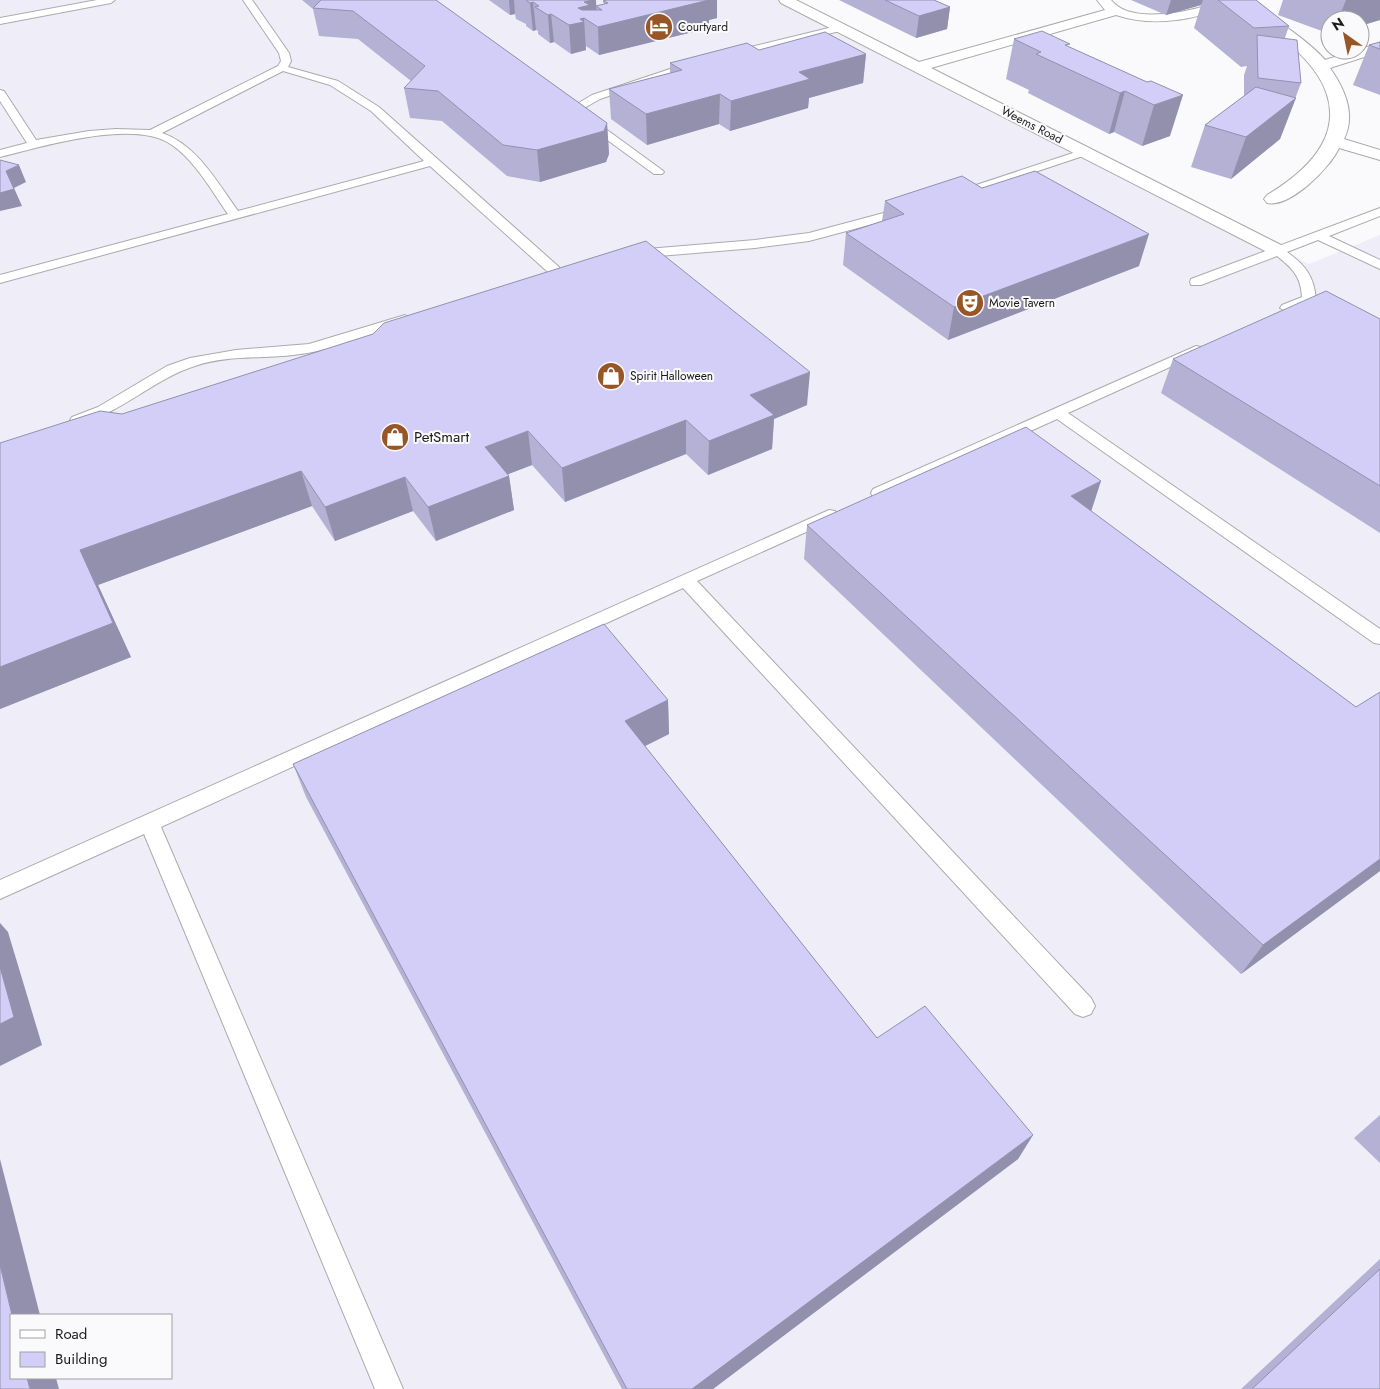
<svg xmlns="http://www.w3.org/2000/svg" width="1380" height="1389" font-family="Jost,sans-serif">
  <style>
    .built { fill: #efeef8; fill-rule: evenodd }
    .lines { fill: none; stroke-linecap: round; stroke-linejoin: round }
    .service-casing { stroke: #ababad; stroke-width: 2 }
    .minor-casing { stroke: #ababad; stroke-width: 2 }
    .service { fill: #fff; fill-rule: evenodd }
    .minor { fill: #fff; fill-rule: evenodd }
    .wall { fill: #b5b1d5 }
    .shaded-wall { fill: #9390ae }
    .building { fill: #d2cef8; stroke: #9390ae }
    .labels { text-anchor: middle; stroke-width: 4; stroke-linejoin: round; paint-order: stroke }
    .far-poi-label { font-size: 12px; fill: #1b1b1b; stroke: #faf9fb; text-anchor: start }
    .far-street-label { font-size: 12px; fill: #1b1b1b; stroke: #faf9fb }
    .poi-label { font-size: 15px; fill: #1b1b1b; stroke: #faf9fb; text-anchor: start }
  </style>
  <rect width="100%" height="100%" fill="#faf9fb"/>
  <!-- built -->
  <path class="built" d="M0 0H785L1309 264 1380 235V1389H0ZM11 1315H171V1378H11Z"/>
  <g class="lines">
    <defs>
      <g id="service">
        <polygon points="97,0 115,0 111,3 0,24 0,18"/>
        <path d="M243 0H252L289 53 291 61 288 67 338 81 379 107 559 267 560 270 559 273H549L430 166 0 283V275L228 214C211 190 196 162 172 145 135 118 41 147 0 157V150L27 143 0 101V90L4 91 36 140 89 131 116 129 150 130 278 66 281 61 279 53ZM283 71 330 85 371 111 424 161 238 211C217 182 197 145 162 133Z"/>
        <polygon points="841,25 844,26 844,30 733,57 728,54 730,52"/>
        <polygon points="694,61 699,64 697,66 600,99 586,107 586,113 592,119 662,170 664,172 662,174 654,174 584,123 576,114 577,104 592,95"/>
        <polygon points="1085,149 1091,152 1089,154 960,197 952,197 950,195 952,193"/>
        <polygon points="906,207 910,208 912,211 910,214 809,241 755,248 635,258 629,254 635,250 755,240 809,233"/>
        <path d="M1380 208V216L1329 236 1380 260V269L1318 240 1287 252C1305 265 1314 276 1316 299L1314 302 1287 312 1280 308 1282 305 1302 297C1301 276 1292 268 1277 256L1201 285H1191L1190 282 1191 279Z"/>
        <path d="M405 315 412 319 410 322C372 334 332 351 293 355 261 359 227 355 195 366 153 379 121 414 77 424L72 423 70 420 72 417 98 407 167 366 190 358 236 350 309 344Z"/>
        <polygon points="1196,346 1201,347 1203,350 1201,353 1068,413 1380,629 1380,644 1374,643 1057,419 885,497 873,497 871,493 873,489"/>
        <polygon points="829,510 835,511 837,515 835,519 697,581 1091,998 1095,1006 1091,1014 1083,1017 1075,1014 683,588 161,827 403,1389 375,1389 144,834 0,899 0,880"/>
      </g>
      <path id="minor" d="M779 0H796L919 62 1105 10 1097 0H1111C1128 22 1175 14 1198 8 1212 4 1223 0 1237 0 1258 4 1311 43 1325 60L1380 43V52L1330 68C1345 89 1356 115 1344 139L1380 150V160L1339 148C1330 168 1290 208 1267 203L1264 199 1267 195C1380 128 1325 53 1230 7 1191 19 1156 28 1116 15L931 68 1283 246 1286 250 1283 254 1277 256 1271 254 781 3Z"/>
    </defs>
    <!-- service casing -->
    <use href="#service" class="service-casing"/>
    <!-- minor casing -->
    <use href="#minor" class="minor-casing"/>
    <!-- service -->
    <use href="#service" class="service"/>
    <!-- minor -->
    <use href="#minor" class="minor"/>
  </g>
  <!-- wall -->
  <g class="wall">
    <polygon points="302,0 436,0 607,123 609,154 606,162 540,182 507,176 442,121 410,118 404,88 411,81 358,39 319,36 313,9"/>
    <polygon points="489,0 596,0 596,6 604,4 603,1 607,0 717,0 717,18 709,20 709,28 599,55 586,46 586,50 571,54 554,42 550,43 538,34 538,31 536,30 533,31 526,26 526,24 516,19 515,14 510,15"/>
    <polygon points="839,0 934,0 950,7 947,29 916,38"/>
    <polygon points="1131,0 1256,0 1289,26 1285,38 1301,83 1280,139 1231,179 1191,167 1205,125 1244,96 1244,75 1247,66 1241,67 1194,28 1201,5 1166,15"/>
    <polygon points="1283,0 1380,0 1380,20 1360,26 1360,20 1330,20 1330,34 1278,15"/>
    <polygon points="1014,39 1069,47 1147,82 1170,136 1142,146 1114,132 1109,134 1028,93 1029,90 1006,79"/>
    <polygon points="1380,42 1380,95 1353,85 1369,45"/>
    <polygon points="759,50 866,54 863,83 809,98 808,108 730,131 719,124 647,145 611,119 609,89 670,73 670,63"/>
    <polygon points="982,188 1139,266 948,340 843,265 846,233 882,221 885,201"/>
    <polygon points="1380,319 1380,533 1161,393 1173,359"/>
    <polygon points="807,405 774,419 772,449 708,475 686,454 565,502 532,465 508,474 509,476 514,510 436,541 413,511 335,541 312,506 98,585 131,657 0,709 0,443 122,414"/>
    <polygon points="1091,511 1356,707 1380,692 1380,871 1241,974 804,559 807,525"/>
    <polygon points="668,700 669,734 645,746 877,1038 1033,1135 1018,1159 713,1389 622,1389 306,797 293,764"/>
    <polygon points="1380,1115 1380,1163 1354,1138"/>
    <polygon points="1380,1259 1380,1389 1241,1389"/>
  </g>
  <!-- shaded-wall -->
  <g class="shaded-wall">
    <polygon points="509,0 514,0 515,14 510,15"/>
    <polygon points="590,0 596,0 597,26 584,18 586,50 571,54 569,25 578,8 584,2"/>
    <polygon points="703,0 717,0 717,18 709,20 709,28 599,55 598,27"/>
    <polygon points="1171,0 1203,0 1201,5 1166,15"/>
    <polygon points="1346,0 1380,0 1380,20 1360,26 1360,20 1338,20"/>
    <polygon points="533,2 536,30 533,31 530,3"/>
    <polygon points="950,7 947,29 916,38 919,16"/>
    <polygon points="551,14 554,42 550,43 548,15"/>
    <polygon points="866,54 863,83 809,98 808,108 730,131 731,101 799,72"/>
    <polygon points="1125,91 1114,132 1109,134 1120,93"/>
    <polygon points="720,94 719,124 647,145 646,114"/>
    <polygon points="1183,95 1170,136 1142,146 1154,105"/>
    <polygon points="1296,98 1280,139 1231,179 1246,137"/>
    <polygon points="607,123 609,154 606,162 540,182 537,150"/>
    <polygon points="19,165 26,182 14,188 22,206 0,211 0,193 6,171"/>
    <polygon points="1149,234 1139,266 948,340 954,307"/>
    <polygon points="810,372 807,405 774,419 772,449 708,475 709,441 750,395"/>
    <polygon points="686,420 686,454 565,502 562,468"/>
    <polygon points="528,431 532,465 490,481 485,447"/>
    <polygon points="301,471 312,506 98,585 131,657 0,709 0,667 80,550"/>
    <polygon points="509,476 514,510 436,541 428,507"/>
    <polygon points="405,477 413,511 335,541 325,507"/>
    <polygon points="1101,481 1090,515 1071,496"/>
    <polygon points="668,700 669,734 627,755 625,721"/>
    <polygon points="1380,859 1380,871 1241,974 1263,945"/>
    <polygon points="0,923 8,932 42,1045 0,1066"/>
    <polygon points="1033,1135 1018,1159 713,1389 692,1389"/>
    <polygon points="0,1159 40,1315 12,1315 0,1265"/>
    <polygon points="27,1378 56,1378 59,1389 30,1389"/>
  </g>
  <!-- building -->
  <g class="building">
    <polygon points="321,0 436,0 607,123 604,131 537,150 503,145 438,91 404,88 425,66 353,11 313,8"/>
    <polygon points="526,0 592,0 584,2 590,5 578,8 582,10 602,10 596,6 608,3 603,1 607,0 709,0 598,27 584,18 580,19 584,22 569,25 551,14 548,15 535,7 539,6 533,2 530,3"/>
    <polygon points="885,0 934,0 950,7 919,16"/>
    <polygon points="1218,0 1256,0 1289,26 1254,28"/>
    <polygon points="1042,31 1070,44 1065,45 1147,82 1151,81 1183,95 1154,105 1125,91 1120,93 1036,54 1041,52 1014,39"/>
    <polygon points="825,32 866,54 799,72 810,79 731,101 720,94 646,114 609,89 682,70 670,63 747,43 759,50"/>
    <polygon points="1257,35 1297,40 1301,83 1258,78"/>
    <polygon points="1380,42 1380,49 1369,45"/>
    <polygon points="1256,87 1296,98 1246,137 1205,125"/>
    <polygon points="0,160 19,165 6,171 14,189 0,193"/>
    <polygon points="1035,171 1149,234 954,307 846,233 904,214 885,201 962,176 982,188"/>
    <polygon points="646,241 810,372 750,395 774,415 709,441 686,420 562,468 528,431 485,447 509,476 428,507 405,477 325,507 301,471 80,550 113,623 0,667 0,443 100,411 122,414 373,334 384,323"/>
    <polygon points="1326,291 1380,319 1380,486 1173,359"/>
    <polygon points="1026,427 1101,481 1071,496 1356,707 1380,692 1380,859 1263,945 807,525"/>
    <polygon points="604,624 668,700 625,721 877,1038 925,1006 1033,1135 692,1389 627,1389 293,764"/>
    <polygon points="0,967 14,1017 0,1024"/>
    <polygon points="0,1265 12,1315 11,1315 11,1378 27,1378 30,1389 0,1389"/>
    <polygon points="1380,1269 1380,1389 1252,1389"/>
  </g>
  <!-- icons -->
  <defs>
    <symbol id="hotel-disc" viewBox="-11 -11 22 22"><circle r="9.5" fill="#985525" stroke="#faf9fb"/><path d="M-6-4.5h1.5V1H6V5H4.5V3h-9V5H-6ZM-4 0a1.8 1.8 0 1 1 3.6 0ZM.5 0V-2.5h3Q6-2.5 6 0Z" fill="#fff"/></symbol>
    <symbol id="theatre-disc" viewBox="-11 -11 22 22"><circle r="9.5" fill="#985525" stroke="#faf9fb"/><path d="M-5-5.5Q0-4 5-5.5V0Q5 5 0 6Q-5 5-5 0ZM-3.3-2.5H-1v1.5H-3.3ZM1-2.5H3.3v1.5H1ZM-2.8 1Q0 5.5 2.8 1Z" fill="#fff"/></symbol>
    <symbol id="shop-disc" viewBox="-11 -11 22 22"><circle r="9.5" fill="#985525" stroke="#faf9fb"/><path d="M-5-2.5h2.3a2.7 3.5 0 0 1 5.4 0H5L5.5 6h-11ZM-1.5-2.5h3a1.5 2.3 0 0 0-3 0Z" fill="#fff"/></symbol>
  </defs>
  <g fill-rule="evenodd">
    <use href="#hotel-disc" x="643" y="11" width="32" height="32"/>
    <use href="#theatre-disc" x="954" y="287" width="32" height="32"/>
    <use href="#shop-disc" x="595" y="360" width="32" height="32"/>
    <use href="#shop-disc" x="379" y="421" width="32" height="32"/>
  </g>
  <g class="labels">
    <!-- far-poi labels -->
    <g class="far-poi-label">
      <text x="678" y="31">Courtyard</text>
      <text x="989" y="307">Movie Tavern</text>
      <text x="630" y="380">Spirit Halloween</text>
    </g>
    <!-- far-street labels -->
    <g class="far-street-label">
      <text transform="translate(1032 125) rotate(27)" y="4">Weems Road</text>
    </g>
    <!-- poi labels -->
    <g class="poi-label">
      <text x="414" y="442">PetSmart</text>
    </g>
  </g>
  <!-- legend -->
  <rect x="10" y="1314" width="162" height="65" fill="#faf9fb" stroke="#a1a0a1"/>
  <rect x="20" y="1330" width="25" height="8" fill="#ffffff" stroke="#a1a0a1"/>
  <text x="55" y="1339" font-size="15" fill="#1b1b1b">Road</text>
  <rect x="20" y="1352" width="25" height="15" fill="#d2cef8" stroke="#a1a0a1"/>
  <text x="55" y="1364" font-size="15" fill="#1b1b1b">Building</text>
  <!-- north arrow -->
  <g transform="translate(1345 35) rotate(327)"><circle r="24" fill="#faf9fb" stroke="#a1a0a1"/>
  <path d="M0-4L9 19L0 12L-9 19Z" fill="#985525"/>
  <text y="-8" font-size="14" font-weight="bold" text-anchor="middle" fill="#1b1b1b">N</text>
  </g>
</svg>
